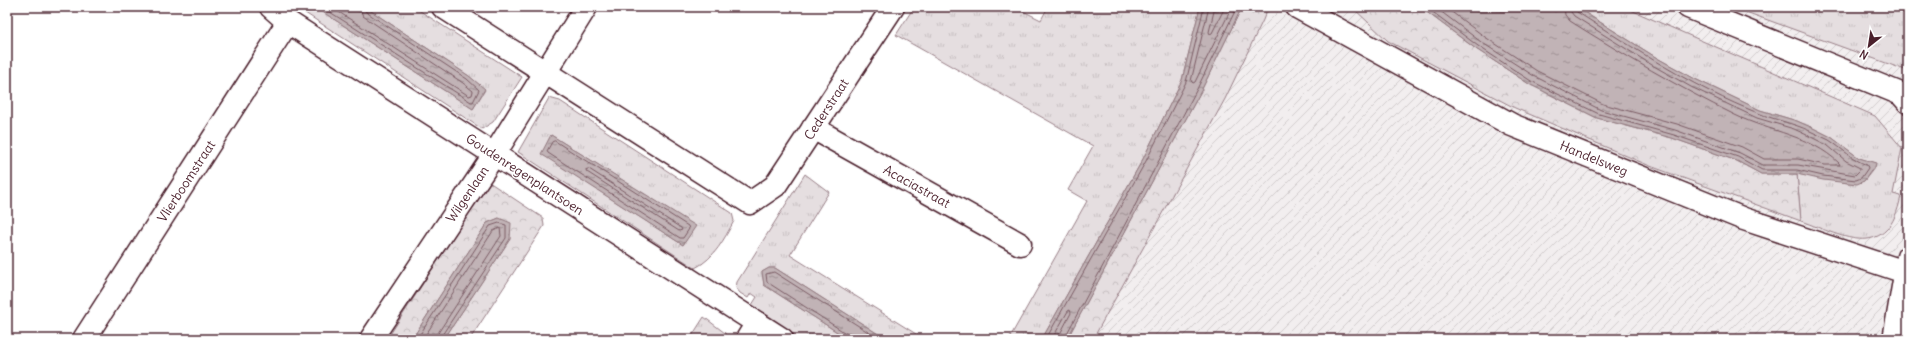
<svg xmlns="http://www.w3.org/2000/svg" width="1915" height="346" font-family="Delius,sans-serif">
  <style>
    .industrial { fill: url(#industrial-furrows) }
    .grass { fill: url(#grass-tufts); stroke: #987e86; fill-rule: evenodd }
    .forest { fill: url(#forest-crowns); stroke: #987e86 }
    .water { fill: url(#water-ripples); stroke: #91787e }
    .lines { fill: none; stroke-linecap: round; stroke-linejoin: round }
    .shore { stroke: #7a5a63; stroke-width: 1 }
    .minor-casing { stroke: #4a1f2b; stroke-width: 25 }
    .minor { stroke: #fff; stroke-width: 22 }
    .labels { text-anchor: middle; stroke-width: 3; stroke-linejoin: round; paint-order: stroke }
    .street-label { font-size: 13px; fill: #4a1f2b; stroke: #fff }
  </style>
  <defs>
    <pattern id="industrial-furrows" width="10" height="10" patternUnits="userSpaceOnUse"><rect width="10" height="10" fill="#f2eeef"/><path d="M-1 1l2-2M0 10L10 0M9 11l2-2" fill="none" stroke="#d1cccd"/></pattern>
    <pattern id="grass-tufts" width="24" height="20" patternUnits="userSpaceOnUse"><rect width="24" height="20" fill="#e5dee0"/><path d="M3 7l-1-3M5 7V3M7 7l1-3M15 17l-1-3M17 17v-4M19 17l1-3" fill="none" stroke="#c6bec0"/></pattern>
    <pattern id="forest-crowns" width="20" height="18" patternUnits="userSpaceOnUse"><rect width="20" height="18" fill="#e5dee0"/><path d="M2 6a3 3 0 1 1 6 0M12 15a3 3 0 1 1 6 0" fill="none" stroke="#c6bec0"/></pattern>
    <pattern id="water-ripples" width="26" height="14" patternUnits="userSpaceOnUse"><rect width="26" height="14" fill="#c1b3b6"/><path d="M2 4q2-2 4 0t4 0M15 11q2-2 4 0t4 0" fill="none" stroke="#9f9194"/></pattern>
  </defs>
  <rect width="100%" height="100%" fill="#fff"/>
  <filter id="ink" filterUnits="userSpaceOnUse"><feTurbulence type="fractalNoise" baseFrequency=".025" numOctaves="2"/><feDisplacementMap in="SourceGraphic" scale="8" xChannelSelector="R" yChannelSelector="G"/><feConvolveMatrix kernelMatrix="1 2 1 2 8 2 1 2 1" color-interpolation-filters="sRGB"/></filter>
  <g filter="url(#ink)">
    <!-- industrial -->
    <polygon class="industrial" points="1245,7 1848,7 1908,42 1908,339 1067,339"/>
    <!-- grass -->
    <g class="grass">
      <polygon points="296,7 315,7 473,109 485,90 469,76 365,7 414,7 522,77 493,122 482,129"/>
      <polygon points="914,7 1015,7 1041,20 1048,7 1200,7 1182,80 1143,159 1042,339 1009,339 1087,201 1068,190 1093,146 896,35"/>
      <path d="M1576 7H1624L1875 116 1902 148 1893 194 1901 196C1888 262 1845 237 1801 221L1797 174 1848 183 1864 181 1875 167V163L1859 158 1831 137 1813 128 1797 121 1760 110 1695 79 1657 58Z"/>
      <polygon points="1732,7 1897,7 1908,14 1908,71"/>
      <path d="M549 98 560 101 732 213 734 221C724 239 715 258 695 268L518 152ZM551 135 695 226 683 245 542 154Z"/>
      <polygon points="805,174 829,192 790,255 924,339 886,339 775,268 769,268 762,272 764,285 848,339 798,339 750,308 757,297 751,293 748,298 740,293 736,288 737,282"/>
      <polygon points="704,317 725,333 726,339 690,339"/>
    </g>
    <!-- forest -->
    <g class="forest">
      <polygon points="1242,7 1268,7 1263,20 1225,99 1093,339 1067,339 1201,91"/>
      <polygon points="1352,7 1420,7 1476,49 1529,84 1597,118 1672,138 1737,161 1761,174 1797,174 1801,221 1650,166 1515,108 1388,41"/>
      <polygon points="489,182 543,218 544,226 470,339 444,339 510,239 499,218 487,223 412,339 387,339"/>
    </g>
    <!-- water -->
    <g class="water">
      <polygon points="315,7 365,7 469,76 485,89 473,109"/>
      <polygon points="1200,7 1242,7 1201,91 1067,339 1042,339 1143,159 1182,80"/>
      <polygon points="1420,7 1576,7 1657,58 1695,79 1760,110 1797,121 1813,128 1831,137 1859,158 1876,163 1875,167 1873,168 1864,181 1857,184 1823,180 1797,174 1761,174 1737,161 1672,138 1597,118 1529,84 1476,49"/>
      <polygon points="551,135 696,226 683,245 541,154"/>
      <polygon points="499,218 511,223 510,239 444,339 412,339 487,223"/>
      <polygon points="769,268 775,268 886,339 848,339 764,285 762,272"/>
    </g>
    <g class="lines">
      <!-- shore -->
      <g class="shore">
        <polyline points="322,7 471,102 473,102 479,90 467,79 366,12 364,7"/>
        <polyline points="331,7 469,96 472,95 473,91 463,83 363,16 359,7"/>
        <polyline points="1209,7 1191,81 1193,83 1195,82 1232,7"/>
        <polyline points="1215,7 1209,32 1210,34 1212,33 1225,7"/>
        <path d="M1426 7 1478 46 1531 81 1599 114 1674 135 1738 157 1762 170H1797L1823 176 1856 180 1861 178 1868 168 1867 165C1851 159 1843 149 1829 140 1823 137 1816 134 1810 131 1793 123 1775 120 1758 113 1694 88 1635 49 1577 12L1575 7"/>
        <polyline points="1435,7 1481,42 1534,76 1601,110 1675,130 1740,153 1763,165 1798,165 1855,175 1860,170 1860,168 1846,161 1827,145 1809,136 1794,129 1757,118 1691,87 1652,65 1574,16 1571,12 1570,7"/>
        <path d="M1445 7 1485 37 1537 71 1603 104 1677 124 1742 147 1764 159H1798L1825 165H1840L1839 163C1810 135 1770 132 1735 115 1678 87 1624 55 1570 21L1565 15 1564 7"/>
        <polygon points="555,141 688,226 689,229 683,238 680,238 548,153 547,151 552,142"/>
        <polygon points="589,169 681,228 682,230 679,231 587,172 586,170"/>
        <polyline points="417,339 490,226 499,223 506,225 506,238 442,335 441,339"/>
        <polyline points="423,339 493,231 500,228 501,236 438,333 436,339"/>
        <polyline points="849,339 847,334 767,282 766,274 774,272 879,339"/>
        <polyline points="1046,339 1146,161 1186,82 1204,7"/>
        <polyline points="1052,339 1068,311 1070,310 1071,313 1060,334 1059,339"/>
        <polyline points="1064,339 1197,89 1237,7"/>
      </g>
      <defs>
        <g id="minor">
          <polyline points="271,7 288,22 782,339"/>
          <polyline points="443,7 750,203 775,186 893,7"/>
          <polyline points="1297,7 1512,125 1744,219 1908,273"/>
          <polyline points="1688,7 1901,94 1908,102"/>
          <polyline points="813,128 1020,244"/>
          <polyline points="84,339 288,22"/>
          <polyline points="371,339 494,155 586,7"/>
          <polyline points="747,339 757,323"/>
          <polyline points="1894,339 1908,257"/>
        </g>
      </defs>
      <!-- minor casing -->
      <use href="#minor" class="minor-casing"/>
      <!-- minor -->
      <use href="#minor" class="minor"/>
    </g>
  </g>
  <g class="labels">
    <!-- street labels -->
    <g class="street-label">
      <text transform="translate(826 109) rotate(-57)" y="5">Cederstraat</text>
      <text transform="translate(1594 158) rotate(22)" y="5">Handelsweg</text>
      <text transform="translate(525 174) rotate(33)" y="5">Goudenregenplantsoen</text>
      <text transform="translate(186 181) rotate(-57)" y="5">Vlierboomstraat</text>
      <text transform="translate(917 186) rotate(29)" y="5">Acaciastraat</text>
      <text transform="translate(467 194) rotate(-56)" y="5">Wilgenlaan</text>
    </g>
  </g>
  <!-- margin -->
  <rect width="1915" height="346" fill="none" stroke="#fff" stroke-width="24"/>
  <rect x="12" y="12" width="1891" height="322" fill="none" stroke="#4a1f2b" stroke-width="1.5" filter="url(#ink)"/>
  <!-- north arrow -->
  <g transform="translate(1869 46) rotate(210)" stroke="#ffffff" stroke-width="3" paint-order="stroke">
  <path d="M0-3L7 15L0 10L-7 15Z" fill="#4a1f2b"/>
  <text y="-6" font-size="11" font-weight="bold" text-anchor="middle" fill="#4a1f2b">N</text>
  </g>
</svg>
